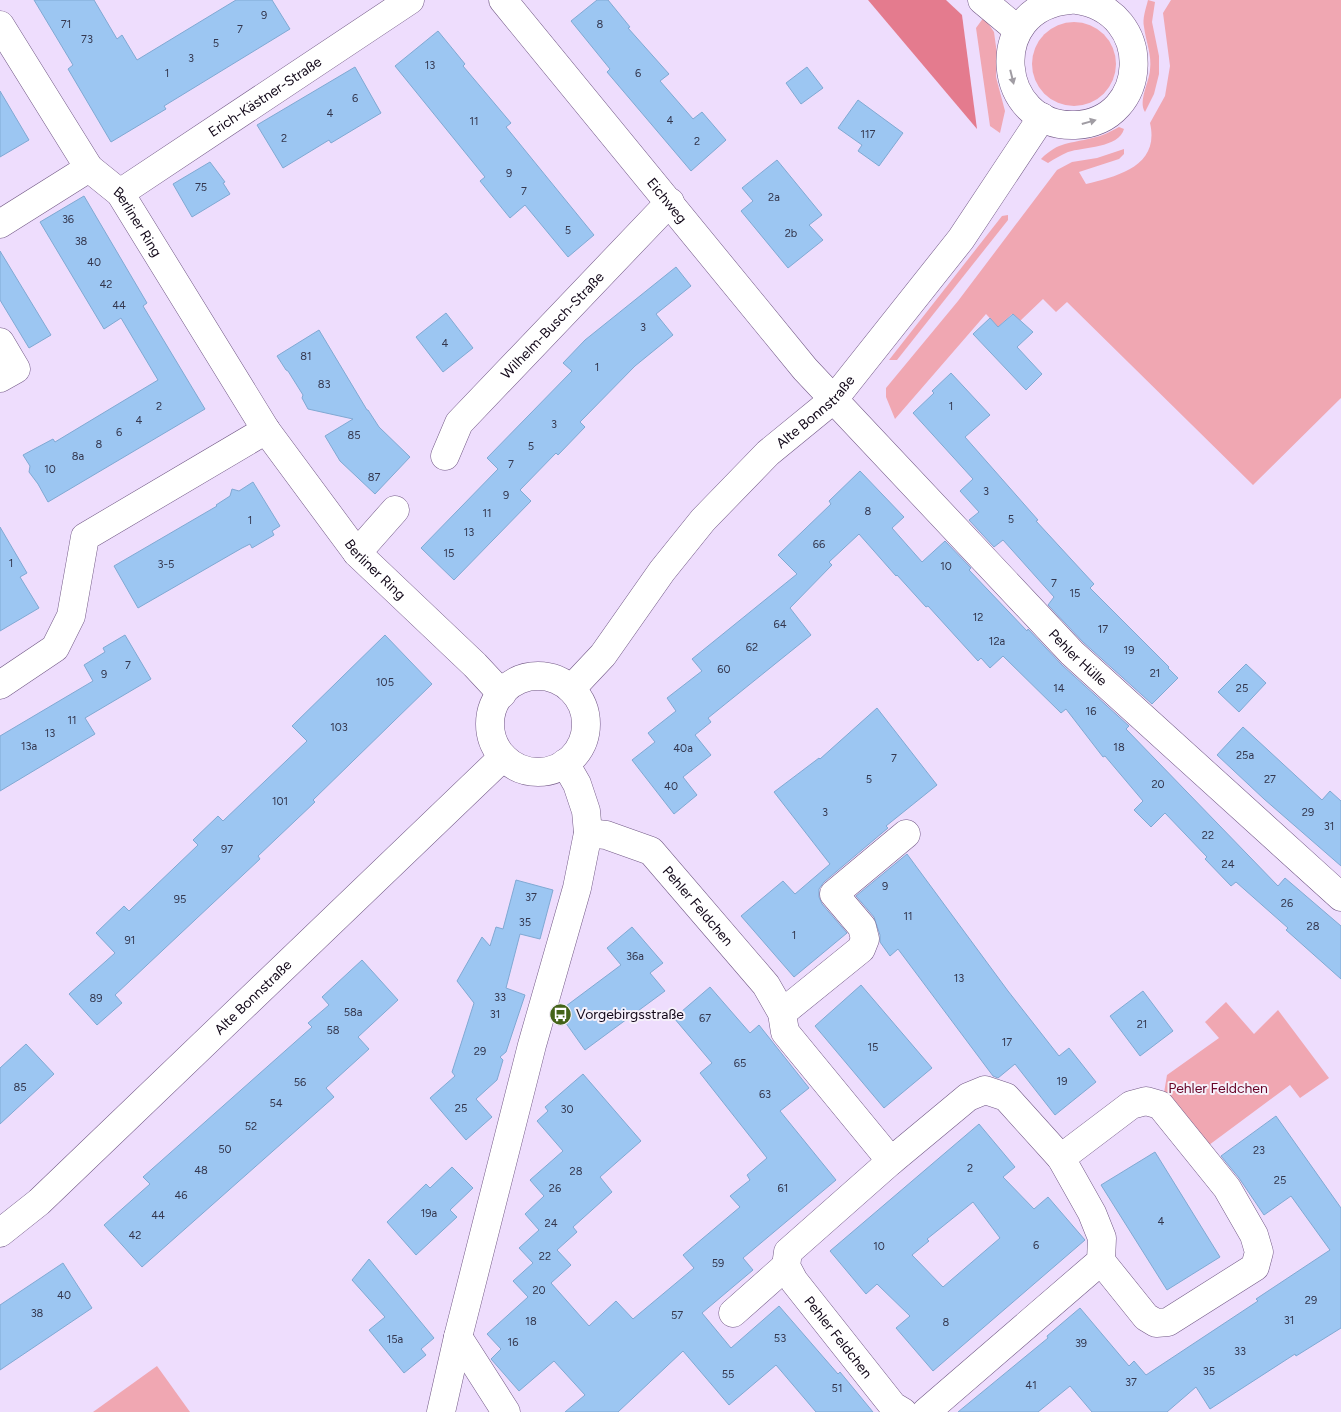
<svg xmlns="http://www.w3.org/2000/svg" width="1341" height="1412" font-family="Figtree,sans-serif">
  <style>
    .green { fill: #f0a7b2 }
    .forest { fill: #e47b8e }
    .building { fill: #9cc6f2; stroke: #80a9d3; fill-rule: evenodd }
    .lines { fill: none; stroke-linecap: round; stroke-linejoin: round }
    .minor-casing { stroke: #725986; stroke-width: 29 }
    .major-casing { stroke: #725986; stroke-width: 29 }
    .minor { stroke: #fff; stroke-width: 28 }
    .major { stroke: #fff; stroke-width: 28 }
    .oneway { fill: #a09ca3 }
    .labels { text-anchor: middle; stroke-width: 4; stroke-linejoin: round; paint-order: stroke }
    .number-label { font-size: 11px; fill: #34374e }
    .street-label { font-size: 14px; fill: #110718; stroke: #f5f0fa }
    .poi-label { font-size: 14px; fill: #110718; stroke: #f5f0fa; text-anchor: start }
    .park-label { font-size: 14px; fill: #670427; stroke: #f5f0fa }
  </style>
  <rect width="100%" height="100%" fill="#eeddfd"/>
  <!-- green -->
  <g class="green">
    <path d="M1148 0 1155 2 1152 22 1159 56V74L1154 94 1145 112C1138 101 1149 83 1150 70 1152 55 1146 42 1144 27 1142 19 1146 8 1148 0Z"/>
    <path d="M1171 0H1341V398L1253 485 1067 302 1056 312 1043 299 1020 321 1012 314 998 327 986 314 895 419 886 397V388L958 301 1057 170 1072 162 1097 158 1124 149V154L1119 159 1079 172 1086 184C1118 176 1160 166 1150 123L1165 96 1170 66 1163 13Z"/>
    <polygon points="984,17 994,32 997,54 996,77 1005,111 1000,133 990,126 976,28"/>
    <circle cx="1074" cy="64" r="42"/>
    <path d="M1119 127 1124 129C1119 148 1083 147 1068 152 1061 155 1054 159 1048 163L1041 159C1059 141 1070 144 1092 138 1102 136 1110 132 1119 127Z"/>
    <polygon points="1008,215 1008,220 897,360 889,360 1002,216"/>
    <polygon points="1226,1002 1254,1034 1278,1010 1329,1078 1300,1098 1290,1085 1205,1148 1164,1093 1167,1075 1219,1038 1205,1022"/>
    <polygon points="157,1366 190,1412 93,1412"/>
  </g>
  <!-- forest -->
  <polygon class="forest" points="868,0 946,0 962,15 977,129"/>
  <!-- building -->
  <g class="building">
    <polygon points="34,0 94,0 117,39 122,35 137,60 236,0 272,0 290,29 164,106 166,109 111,142 68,69 73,65"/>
    <polygon points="597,0 608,0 630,27 628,28 669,74 660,81 693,119 702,112 726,140 691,171 607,72 610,69 571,21"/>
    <polygon points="438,31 465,64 463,66 511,123 506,127 594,235 568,257 525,205 510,218 480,181 485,177 395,66"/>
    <polygon points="355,67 381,113 331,143 329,140 283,168 257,125"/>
    <polygon points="807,67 823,88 801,104 786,83"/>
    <polygon points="0,91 29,140 0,157"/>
    <polygon points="858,100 903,133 879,166 858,151 862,145 838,128"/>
    <polygon points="777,160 822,215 809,225 823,240 788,268 741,211 753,201 742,188"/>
    <polygon points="210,162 225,182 223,183 230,194 192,217 173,184"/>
    <polygon points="84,196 147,303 143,306 205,409 48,502 38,484 29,472 30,466 23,455 53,439 55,442 158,380 121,318 104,329 40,222"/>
    <polygon points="0,251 51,335 29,348 0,300"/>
    <polygon points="676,267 691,286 656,314 673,335 635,366 580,422 585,427 558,455 556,453 520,490 531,501 454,580 421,548 498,469 487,458 572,371 563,363 585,340"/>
    <polygon points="446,313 473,348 443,372 416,337"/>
    <polygon points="1013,314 1033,332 1017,347 1042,374 1026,390 973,334 990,318 998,327"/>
    <polygon points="319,330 367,410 368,410 379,427 410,457 375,494 340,461 325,436 353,419 308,409 302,398 303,395 288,371 286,370 277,356"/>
    <polygon points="951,373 990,415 965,437 1038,520 1036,521 1094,584 1090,588 1169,667 1168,668 1178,678 1152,704 1083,642 1048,605 1054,597 1003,540 994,547 969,520 979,512 960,491 973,479 913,413 934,393 932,391"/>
    <polygon points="860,471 904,517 892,528 922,562 945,541 971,568 969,570 1027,631 1028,629 1062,665 1129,726 1126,729 1278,886 1285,878 1341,926 1341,979 1286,930 1288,928 1236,882 1231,886 1205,859 1207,857 1165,813 1151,827 1134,810 1143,801 1105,756 1103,757 1066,709 1061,713 1003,656 990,668 981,658 978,661 928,606 926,607 897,575 896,576 859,534 829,562 832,565 790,608 811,635 708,718 711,722 695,735 711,755 683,777 697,795 674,814 632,760 655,742 648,733 676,711 667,698 702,671 692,659 797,574 778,555 831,504 829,501"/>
    <polygon points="253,482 280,526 272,531 274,535 252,548 250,544 242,548 138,608 114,566 217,506 216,505 230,496 232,489 239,491"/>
    <polygon points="0,527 27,573 20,577 39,608 0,631"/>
    <polygon points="125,635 151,679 85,718 95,734 0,791 0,736 93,681 84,665 105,652 103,648"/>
    <polygon points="385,635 432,684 313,800 315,802 258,856 260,859 115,995 122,1003 97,1025 69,994 115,953 96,933 124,906 129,911 198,845 193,840 218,816 223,821 307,741 292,726"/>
    <polygon points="1246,664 1266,683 1239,712 1218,692"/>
    <polygon points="877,708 937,785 886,826 888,828 824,882 819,889 819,897 822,904 847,933 794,977 741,916 783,881 795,894 830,864 774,792 819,758 820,759"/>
    <polygon points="1243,727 1322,800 1330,791 1341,801 1341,866 1264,799 1217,755"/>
    <polygon points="907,854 1008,991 1059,1056 1069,1048 1096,1082 1055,1115 1015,1064 998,1078 993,1076 898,949 890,956 880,942 880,935 874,917 856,896"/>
    <polygon points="516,880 553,890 540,939 520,934 506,988 525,995 506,1052 500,1057 503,1060 497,1080 476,1099 492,1117 466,1140 430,1098 455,1076 452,1072 474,1003 457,981 482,937 490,946 496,927 503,929"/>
    <polygon points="632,927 663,963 650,973 665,991 585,1050 558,1012 621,965 607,948"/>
    <polygon points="362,960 398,1000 358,1037 369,1049 326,1088 334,1097 142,1267 104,1225 150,1184 143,1177 312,1027 308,1023 329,1005 322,997"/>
    <polygon points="861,985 932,1068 884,1108 815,1026"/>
    <polygon points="710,987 750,1033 759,1025 809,1088 780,1111 836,1180 743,1258 753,1270 702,1313 731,1348 779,1306 838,1374 840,1372 873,1412 816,1412 776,1365 729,1405 683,1351 618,1412 565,1412 585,1395 554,1361 519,1391 491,1359 501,1349 487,1334 528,1297 513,1281 533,1263 519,1248 539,1230 525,1214 544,1196 530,1180 563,1151 537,1121 548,1111 545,1107 583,1074 641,1141 600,1177 612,1192 573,1227 577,1232 557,1250 571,1265 551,1283 589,1326 616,1301 633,1319 694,1268 683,1255 740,1207 730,1196 750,1180 747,1175 767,1158 700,1073 712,1063 674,1018"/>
    <polygon points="1143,991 1173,1031 1140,1056 1110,1016"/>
    <polygon points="26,1044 54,1074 0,1124 0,1068"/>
    <polygon points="1276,1116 1341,1208 1341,1328 1296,1356 1295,1354 1210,1409 1196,1387 1167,1412 1092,1412 1070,1386 1038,1412 958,1412 1048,1338 1047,1336 1080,1308 1129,1366 1134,1361 1146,1375 1258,1301 1256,1299 1330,1250 1291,1196 1264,1215 1239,1178 1221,1156"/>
    <path d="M979 1124 1015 1167 1003 1177 1034 1209 1048 1197 1085 1240 933 1371 896 1328 910 1316 877 1284 866 1294 830 1251ZM973 1202 1000 1238 943 1287 912 1255 929 1241 927 1239Z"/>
    <polygon points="1155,1152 1220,1257 1167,1290 1101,1185"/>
    <polygon points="452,1167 473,1188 450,1210 457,1217 416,1255 387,1222 426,1184 430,1188"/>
    <polygon points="369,1259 434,1338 421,1349 426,1355 404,1373 369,1330 385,1317 352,1280"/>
    <polygon points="63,1263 92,1308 0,1370 0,1305"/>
  </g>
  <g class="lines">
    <defs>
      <g id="minor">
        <path id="s1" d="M503 0 805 369 1072 653 1341 897"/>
        <polyline points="982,0 1018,30"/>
        <path id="s2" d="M0 25 89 168 120 193 266 430 357 553 475 665 502 694"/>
        <path id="s3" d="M120 193 410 0"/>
        <polyline points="0,224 89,168"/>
        <polyline points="0,342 16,369 0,378"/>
        <path id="s4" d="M445 456 459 423 670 202"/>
        <polyline points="357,553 395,510"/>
        <polyline points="0,685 55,648 71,616 85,537 266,430"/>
        <path id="s5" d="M588 833 606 835 651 851 766 985 782 1013 785 1032 891 1161 788 1252 786 1266 794 1281 893 1406 903 1412"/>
        <polyline points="782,1013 861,949 865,939 862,927 834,894 906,834"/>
        <polyline points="1061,1158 1131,1105 1146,1101 1160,1105 1227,1188 1254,1235 1259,1252 1255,1267 1168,1322 1156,1323 1146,1317 1101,1261"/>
        <polyline points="891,1161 968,1097 985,1090 1006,1097 1061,1158 1092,1213 1102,1238 1101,1261 926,1412"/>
        <polyline points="733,1313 786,1266"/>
        <polyline points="458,1337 506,1412"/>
        <polyline points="441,1412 458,1337 532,1045 577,888 588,833 586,811 577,784 565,763"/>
      </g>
      <g id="major">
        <path d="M1070 0C984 7 996 128 1075 125 1150 122 1156 11 1076 0"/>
        <circle cx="538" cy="724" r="48"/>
        <path id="s6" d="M571 689 603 655 662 571 703 520 768 453 834 399 961 239 1042 117"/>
        <path id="s7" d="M0 1233 39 1202 503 757"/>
      </g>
    </defs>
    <!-- minor casing -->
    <use href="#minor" class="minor-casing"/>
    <!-- major casing -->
    <use href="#major" class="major-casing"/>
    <!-- minor -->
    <use href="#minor" class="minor"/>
    <!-- major -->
    <use href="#major" class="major"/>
  </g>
  <!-- one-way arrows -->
  <defs><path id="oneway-solid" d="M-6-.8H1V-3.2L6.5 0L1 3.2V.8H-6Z" transform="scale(1.25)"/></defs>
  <g class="oneway">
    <use href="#oneway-solid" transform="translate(1012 77) rotate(76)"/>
    <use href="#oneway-solid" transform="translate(1089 122) rotate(-16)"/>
  </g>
  <!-- icons -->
  <defs>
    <symbol id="bus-disc" viewBox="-11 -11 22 22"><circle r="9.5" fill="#446318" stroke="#f5f0fa"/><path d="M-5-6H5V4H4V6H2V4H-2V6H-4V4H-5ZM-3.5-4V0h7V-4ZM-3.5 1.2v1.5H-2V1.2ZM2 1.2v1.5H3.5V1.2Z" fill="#fff"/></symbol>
  </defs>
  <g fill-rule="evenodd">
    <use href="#bus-disc" x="548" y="1002" width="25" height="25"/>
  </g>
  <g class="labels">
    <!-- number labels -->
    <g class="number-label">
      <text x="264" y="19">9</text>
      <text x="66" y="28">71</text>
      <text x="600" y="28">8</text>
      <text x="240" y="33">7</text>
      <text x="87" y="43">73</text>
      <text x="216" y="47">5</text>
      <text x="191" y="62">3</text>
      <text x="430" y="69">13</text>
      <text x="167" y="77">1</text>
      <text x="638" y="77">6</text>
      <text x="355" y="102">6</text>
      <text x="330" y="117">4</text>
      <text x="670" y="124">4</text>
      <text x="474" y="125">11</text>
      <text x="868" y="138">117</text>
      <text x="284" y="142">2</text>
      <text x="697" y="145">2</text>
      <text x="509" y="177">9</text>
      <text x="201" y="191">75</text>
      <text x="524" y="195">7</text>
      <text x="774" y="201">2a</text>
      <text x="68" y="223">36</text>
      <text x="568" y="234">5</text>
      <text x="791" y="237">2b</text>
      <text x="81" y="245">38</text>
      <text x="94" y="266">40</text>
      <text x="106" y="288">42</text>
      <text x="119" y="309">44</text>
      <text x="643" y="331">3</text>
      <text x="445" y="347">4</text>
      <text x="306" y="360">81</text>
      <text x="597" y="371">1</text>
      <text x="324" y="388">83</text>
      <text x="159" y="410">2</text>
      <text x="951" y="410">1</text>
      <text x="139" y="424">4</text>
      <text x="554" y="428">3</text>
      <text x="119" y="436">6</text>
      <text x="354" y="439">85</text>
      <text x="99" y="448">8</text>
      <text x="531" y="450">5</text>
      <text x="78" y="460">8a</text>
      <text x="511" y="468">7</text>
      <text x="50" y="473">10</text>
      <text x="374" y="481">87</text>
      <text x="986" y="495">3</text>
      <text x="506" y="499">9</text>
      <text x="868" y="515">8</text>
      <text x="487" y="517">11</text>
      <text x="1011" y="523">5</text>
      <text x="250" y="524">1</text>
      <text x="469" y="536">13</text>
      <text x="819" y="548">66</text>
      <text x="449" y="557">15</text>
      <text x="11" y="567">1</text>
      <text x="166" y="568">3-5</text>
      <text x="946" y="570">10</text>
      <text x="1054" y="587">7</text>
      <text x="1075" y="597">15</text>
      <text x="978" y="621">12</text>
      <text x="780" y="628">64</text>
      <text x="1103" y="633">17</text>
      <text x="997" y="645">12a</text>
      <text x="752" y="651">62</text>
      <text x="1129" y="654">19</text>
      <text x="128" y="669">7</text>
      <text x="724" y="673">60</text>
      <text x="1155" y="677">21</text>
      <text x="104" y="678">9</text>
      <text x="385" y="686">105</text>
      <text x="1059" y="692">14</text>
      <text x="1242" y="692">25</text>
      <text x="1091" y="715">16</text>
      <text x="72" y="724">11</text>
      <text x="339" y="731">103</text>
      <text x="50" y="737">13</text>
      <text x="29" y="750">13a</text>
      <text x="1119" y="751">18</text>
      <text x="683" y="752">40a</text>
      <text x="1245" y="759">25a</text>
      <text x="894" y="762">7</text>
      <text x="869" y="783">5</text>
      <text x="1270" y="783">27</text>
      <text x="1158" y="788">20</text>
      <text x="671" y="790">40</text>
      <text x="280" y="805">101</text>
      <text x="825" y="816">3</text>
      <text x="1308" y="816">29</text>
      <text x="1329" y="830">31</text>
      <text x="1208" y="839">22</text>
      <text x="227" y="853">97</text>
      <text x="1228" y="868">24</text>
      <text x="885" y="890">9</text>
      <text x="531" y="901">37</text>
      <text x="180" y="903">95</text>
      <text x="1287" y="907">26</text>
      <text x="908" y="920">11</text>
      <text x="525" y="926">35</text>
      <text x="1313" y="930">28</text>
      <text x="794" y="939">1</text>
      <text x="130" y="944">91</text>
      <text x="635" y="960">36a</text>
      <text x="959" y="982">13</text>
      <text x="500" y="1001">33</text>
      <text x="96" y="1002">89</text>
      <text x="353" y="1016">58a</text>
      <text x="495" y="1018">31</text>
      <text x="705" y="1022">67</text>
      <text x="1142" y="1028">21</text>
      <text x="333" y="1034">58</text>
      <text x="1007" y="1046">17</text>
      <text x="873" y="1051">15</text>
      <text x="480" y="1055">29</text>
      <text x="740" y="1067">65</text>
      <text x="1062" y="1085">19</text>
      <text x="300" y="1086">56</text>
      <text x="20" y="1091">85</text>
      <text x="765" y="1098">63</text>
      <text x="276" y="1107">54</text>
      <text x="461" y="1112">25</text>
      <text x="567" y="1113">30</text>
      <text x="251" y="1130">52</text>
      <text x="225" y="1153">50</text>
      <text x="1259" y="1154">23</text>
      <text x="970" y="1172">2</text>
      <text x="201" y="1174">48</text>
      <text x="576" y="1175">28</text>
      <text x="1280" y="1184">25</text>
      <text x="555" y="1192">26</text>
      <text x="783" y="1192">61</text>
      <text x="181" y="1199">46</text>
      <text x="429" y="1217">19a</text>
      <text x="158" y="1219">44</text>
      <text x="1161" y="1225">4</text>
      <text x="551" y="1227">24</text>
      <text x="135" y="1239">42</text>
      <text x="1036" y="1249">6</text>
      <text x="879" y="1250">10</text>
      <text x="545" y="1260">22</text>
      <text x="718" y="1267">59</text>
      <text x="539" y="1294">20</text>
      <text x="64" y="1299">40</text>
      <text x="1311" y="1304">29</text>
      <text x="37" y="1317">38</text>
      <text x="677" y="1319">57</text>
      <text x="1289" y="1324">31</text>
      <text x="531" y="1325">18</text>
      <text x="946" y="1326">8</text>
      <text x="780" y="1342">53</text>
      <text x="395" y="1343">15a</text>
      <text x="513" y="1346">16</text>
      <text x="1081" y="1347">39</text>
      <text x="1240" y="1355">33</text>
      <text x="1209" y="1375">35</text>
      <text x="728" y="1378">55</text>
      <text x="1131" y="1386">37</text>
      <text x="1031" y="1389">41</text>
      <text x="837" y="1392">51</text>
    </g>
    <!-- street labels -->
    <g class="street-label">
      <text dy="5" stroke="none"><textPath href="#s3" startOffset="174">Erich-Kästner-Straße</textPath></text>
      <text dy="5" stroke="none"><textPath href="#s1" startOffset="259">Eichweg</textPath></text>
      <text dy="5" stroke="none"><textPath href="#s2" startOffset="242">Berliner Ring</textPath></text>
      <text dy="5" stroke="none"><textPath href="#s4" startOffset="171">Wilhelm-Busch-Straße</textPath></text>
      <text dy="5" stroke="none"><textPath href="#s6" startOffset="371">Alte Bonnstraße</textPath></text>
      <text dy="5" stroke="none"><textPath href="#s2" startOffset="664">Berliner Ring</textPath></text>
      <text dy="5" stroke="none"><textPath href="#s1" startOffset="874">Pehler Hülle</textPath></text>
      <text dy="5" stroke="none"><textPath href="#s5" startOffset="138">Pehler Feldchen</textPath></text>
      <text dy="5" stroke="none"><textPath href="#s7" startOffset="346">Alte Bonnstraße</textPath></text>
      <text dy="5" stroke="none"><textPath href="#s5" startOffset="701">Pehler Feldchen</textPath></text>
    </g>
    <!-- poi labels -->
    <g class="poi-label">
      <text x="576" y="1019">Vorgebirgsstraße</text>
    </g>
    <!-- park labels -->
    <g class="park-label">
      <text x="1218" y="1093">Pehler Feldchen</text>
    </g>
  </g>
</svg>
